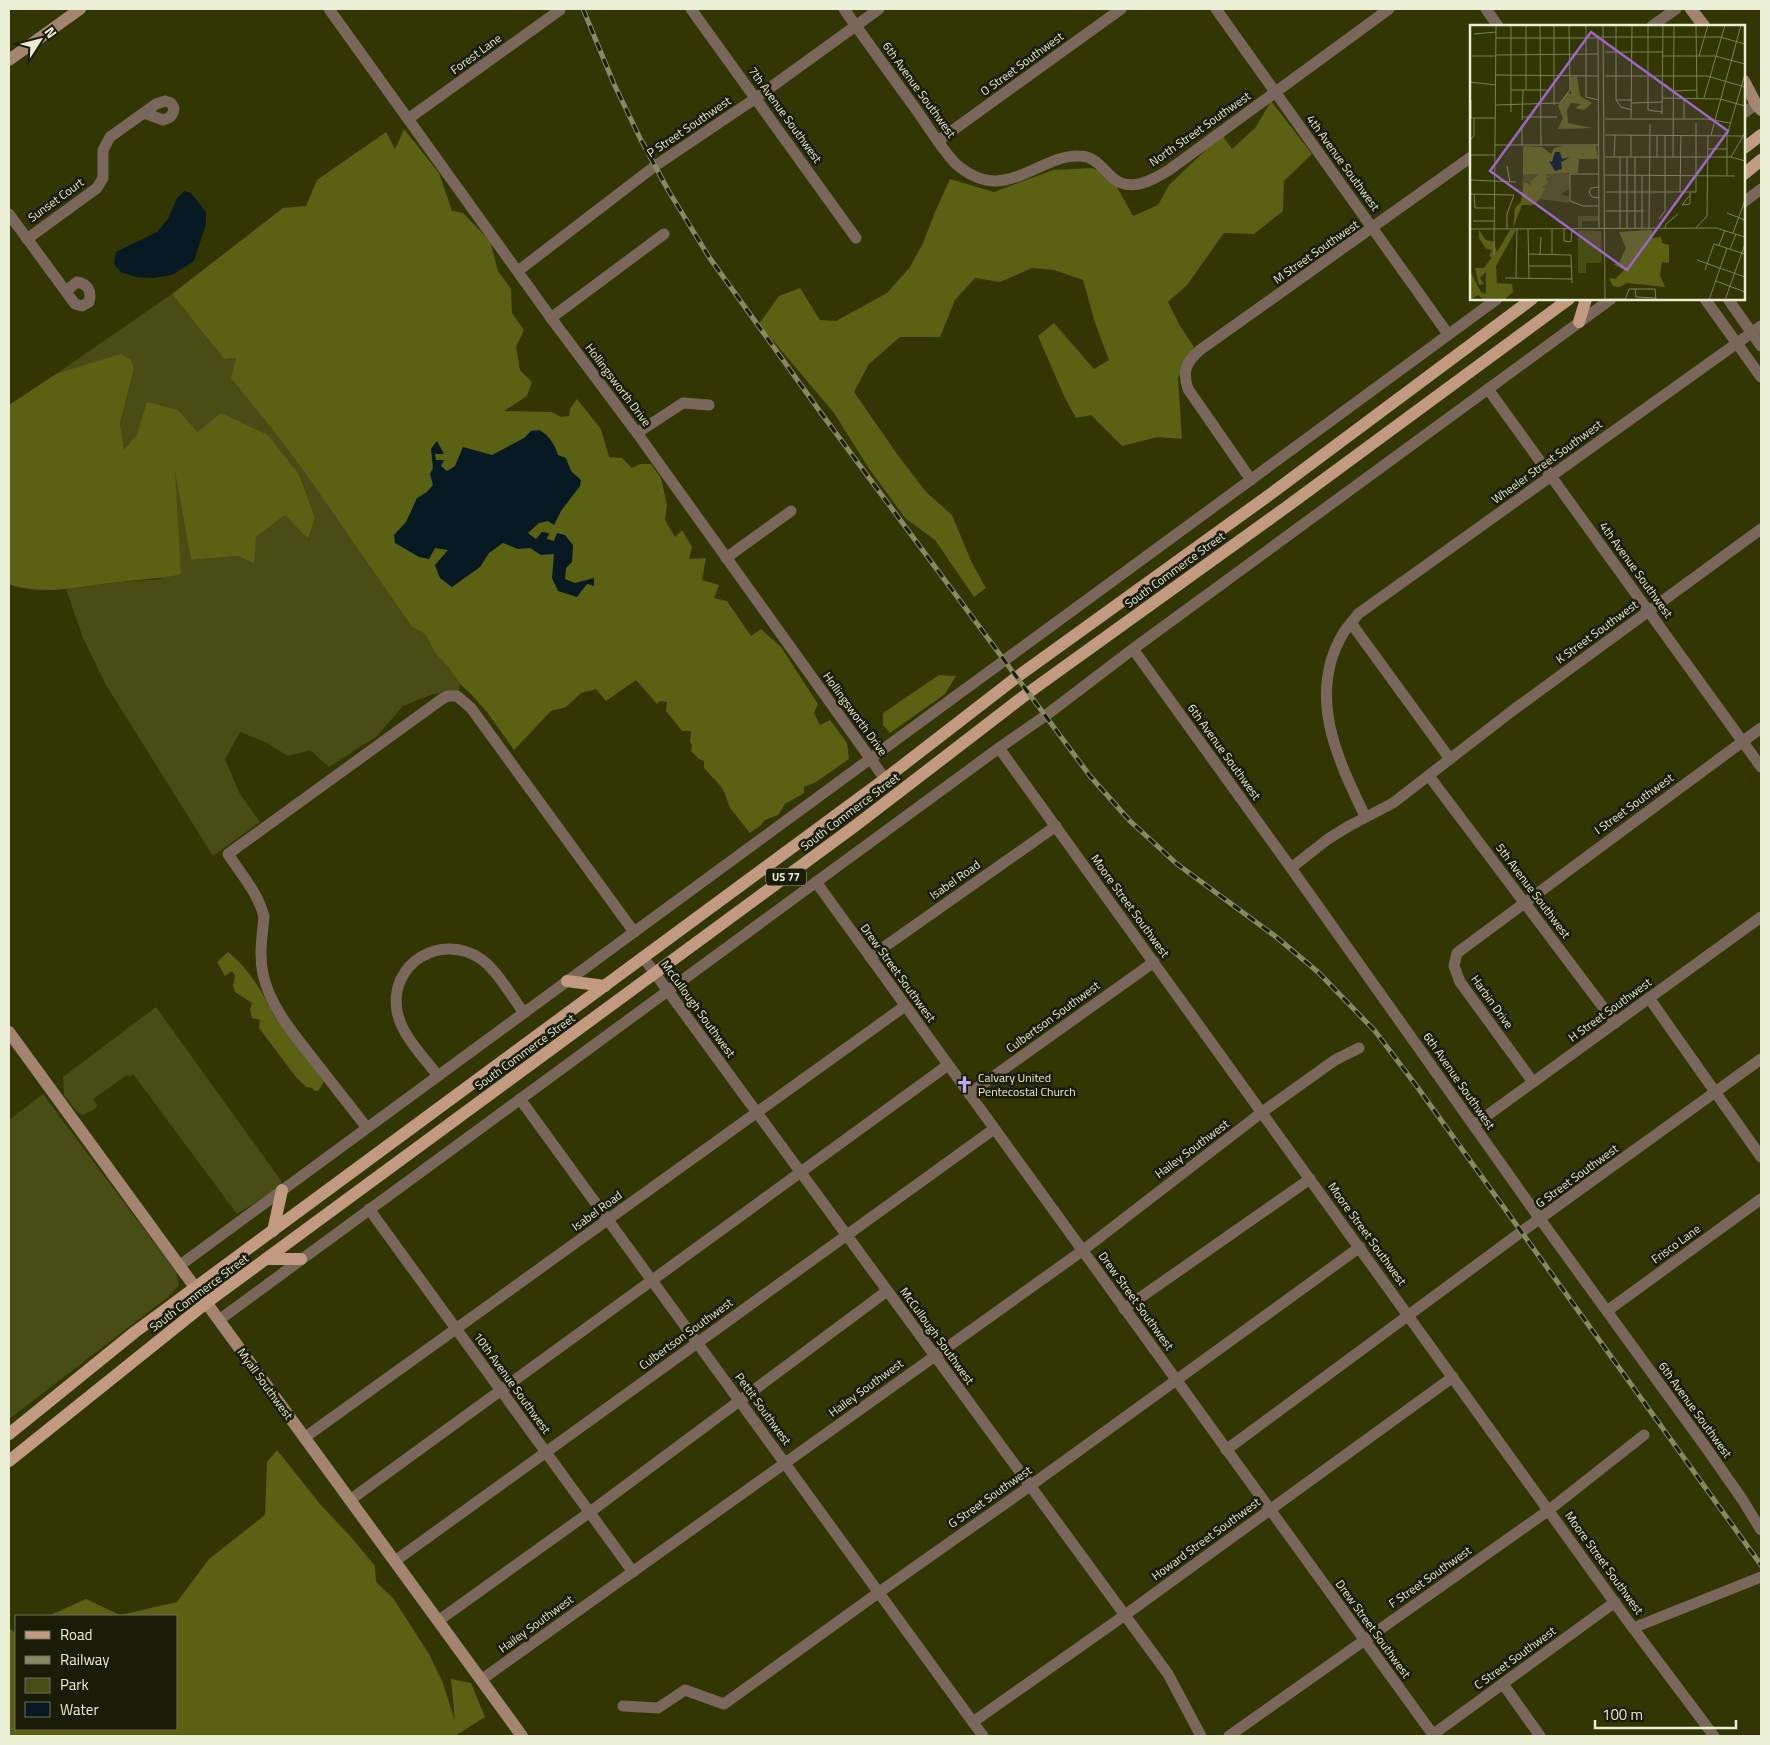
<svg xmlns="http://www.w3.org/2000/svg" width="1770" height="1745" font-family="'Titillium Web',sans-serif">
  <style>
    .green { fill: #484d15 }
    .forest { fill: #5a6113 }
    .water { fill: #071a24 }
    .lines { fill: none; stroke-linecap: round; stroke-linejoin: round }
    .street { stroke: #7a675b; stroke-width: 11 }
    .secondary { stroke: #a28470; stroke-width: 12 }
    .primary { stroke: #c19a81; stroke-width: 12 }
    .rail-casing { stroke: #858a63; stroke-width: 5 }
    .rail { stroke: #1a1c08; stroke-width: 3; stroke-dasharray: 9; stroke-linecap: butt }
    .labels { text-anchor: middle; stroke-width: 5; stroke-linejoin: round; paint-order: stroke }
    .shield { fill: #1a1c08; stroke: #acaf98; stroke-width: 1 }
    .shield-label { font-size: 11px; font-weight: bold; fill: #eaeed5 }
    .street-label { font-size: 12px; fill: #eaeed5; stroke: #1a1c08 }
    .poi-label { font-size: 12px; fill: #eaeed5; stroke: #1a1c08; text-anchor: start }
    .inset-road { fill: none; stroke: #7b8057; stroke-width: 1 }
    .view { fill: #9c66c6; fill-opacity: 0.15; stroke: #9c66c6; stroke-width: 2.5 }
    .inset-edge { fill: none; stroke: #eaeed5; stroke-width: 2.5 }
  </style>
  <rect width="100%" height="100%" fill="#313603"/>
  <!-- green -->
  <g class="green">
    <polygon points="172,294 224,359 236,358 270,426 303,470 412,627 425,634 435,653 449,668 460,684 458,692 433,694 403,706 377,736 329,767 310,750 288,756 267,743 240,732 225,759 240,794 260,822 213,856 106,685 83,638 66,589 120,582 161,579 174,466 191,560 239,556 256,537 285,515 308,539 315,518 300,475 198,432 178,410 137,434 124,451 120,423 134,369 56,374"/>
    <polygon points="156,1007 282,1182 281,1186 237,1214 133,1074 129,1077 127,1075 93,1099 97,1105 95,1109 83,1115 77,1112 64,1095 63,1077"/>
    <polygon points="43,1094 176,1272 179,1285 168,1297 9,1419 9,1120"/>
  </g>
  <!-- forest -->
  <g class="forest">
    <polygon points="1271,101 1312,154 1284,181 1283,211 1254,234 1224,233 1187,285 1168,302 1179,324 1194,347 1178,378 1182,439 1158,437 1122,446 1091,415 1076,418 1064,396 1038,336 1054,323 1094,369 1109,360 1095,323 1083,280 1054,270 1032,268 1000,282 975,278 955,300 940,337 900,337 869,364 854,392 897,454 926,492 952,515 972,563 986,588 974,597 935,540 905,518 868,467 834,413 759,324 779,296 800,288 820,320 836,321 887,293 910,267 923,243 935,212 950,179 994,192 1053,170 1092,168 1111,176 1133,216 1158,205 1169,185 1206,150 1223,136 1232,149 1256,127"/>
    <polygon points="404,129 439,173 452,211 463,213 490,241 498,271 511,289 512,313 524,330 516,347 520,370 532,382 527,396 504,411 552,412 561,417 569,416 570,409 577,399 601,429 609,457 622,458 632,468 640,464 651,464 661,478 667,505 665,520 675,537 682,530 692,547 689,559 706,558 702,580 719,585 714,598 727,601 751,636 761,629 781,647 818,704 814,713 820,725 830,720 847,743 849,759 816,782 804,787 804,793 785,804 778,815 765,820 761,825 750,833 730,808 723,789 704,768 704,761 699,759 691,751 692,745 690,742 691,731 682,731 666,711 667,702 660,701 657,704 636,680 606,701 596,689 581,693 566,707 551,711 514,750 487,712 472,695 460,684 449,668 435,653 425,634 412,627 303,470 270,426 231,378 236,358 224,359 172,294 283,208 306,206 317,180 386,132 395,149"/>
    <path d="M120 354 131 360 134 369 120 423 124 450 137 434 147 402 178 410 198 432 221 413 268 435 300 476 315 518 308 539 285 515 256 537 254 563 238 556 191 560 175 472 181 574C161 579 141 579 120 582 85 585 42 597 9 584V405L56 374Z"/>
    <polygon points="939,675 956,676 945,694 890,733 883,725 883,713"/>
    <path d="M228 952C251 970 263 994 276 1019L283 1022 324 1082 318 1091H315L312 1088 306 1087 295 1076 259 1028 260 1020 252 1018 250 1009 252 1003 235 992 233 985 235 976 232 971 225 976 217 962Z"/>
    <polygon points="277,1450 320,1504 351,1537 375,1566 376,1582 393,1598 429,1654 443,1683 455,1721 451,1679 471,1683 485,1717 455,1736 9,1736 9,1628 14,1632 16,1631 16,1729 176,1729 176,1616 48,1616 86,1599 120,1615 177,1602 209,1559 265,1515 267,1462"/>
  </g>
  <!-- water -->
  <g class="water">
    <polygon points="184,191 191,193 206,212 206,224 194,261 172,275 153,278 136,277 121,272 114,264 116,252 157,232 168,219 177,198"/>
    <path d="M539 430C549 435 555 445 558 455L566 458 571 471 581 480 580 486 561 511 554 525 548 521 539 523 528 533 536 539 542 532 549 533 547 539 554 541 557 533 565 535 573 545 572 562 566 568 565 579 575 583 594 578V586L587 584 577 597 558 591 552 578 554 554 541 555 530 548 518 549 503 543 489 553 480 567 452 587 440 578 435 565 448 550 435 548 429 559 419 557 395 543 394 535 406 522 417 498 427 492 433 485 430 474 433 468 431 449 437 441 444 454H435L436 460H444L441 466 447 471 455 466 463 447 492 455 524 438 531 431Z"/>
  </g>
  <g class="lines">
    <!-- street -->
    <g class="street">
      <polyline points="329,9 551,318 637,433 885,779"/>
      <polyline points="691,9 856,238"/>
      <path d="M844 9C867 42 891 75 915 108 928 126 940 147 955 163 966 173 981 181 996 181 1025 180 1051 155 1079 156 1096 156 1102 169 1113 178 1130 193 1153 180 1169 170L1389 9"/>
      <polyline points="1216,9 1448,334"/>
      <polyline points="1486,9 1498,26"/>
      <polyline points="1652,26 1676,9"/>
      <polyline points="1744,113 1756,104"/>
      <polyline points="408,119 560,10"/>
      <polyline points="938,141 1121,9"/>
      <polyline points="1744,202 1761,189"/>
      <path d="M9 214 75 304 82 306 89 302C92 291 88 284 77 282L66 291"/>
      <path d="M27 239 97 188 103 178V150L110 137 156 104 165 101 171 103 174 108C173 116 170 118 163 120L144 113"/>
      <polyline points="518,271 655,166 756,98 879,9"/>
      <polyline points="1705,299 1761,377"/>
      <polyline points="1728,299 1761,346"/>
      <polyline points="551,318 664,234"/>
      <polyline points="1488,389 1761,767"/>
      <polyline points="637,433 683,403 709,405"/>
      <path d="M1251 480 1188 389C1182 372 1186 362 1200 350L1471 157"/>
      <polyline points="726,558 791,511"/>
      <polyline points="1351,623 1450,759"/>
      <polyline points="1133,649 1291,868 1540,1219 1707,1449 1742,1499 1761,1530"/>
      <polyline points="999,748 1633,1628 1714,1736"/>
      <polyline points="1429,776 1615,1023"/>
      <path d="M1365 816C1337 758 1306 694 1344 632 1348 626 1354 620 1358 614L1761 326"/>
      <polyline points="1291,868 1328,839 1349,826 1393,803 1512,711 1761,529"/>
      <polyline points="816,882 1434,1736"/>
      <polyline points="643,957 1168,1674 1201,1736"/>
      <polyline points="870,957 1056,826"/>
      <polyline points="1649,998 1761,1157"/>
      <path d="M438 1076C424 1057 401 1035 397 1011 389 963 441 932 481 959 497 970 512 997 524 1013"/>
      <polyline points="1533,1082 1460,982 1454,966 1457,953 1761,728"/>
      <polyline points="969,1094 1154,962"/>
      <polyline points="520,1099 983,1736"/>
      <polyline points="1474,1125 1761,917"/>
      <path d="M367 1128C351 1107 334 1086 318 1065 297 1038 270 1008 263 974 259 956 262 936 264 917 259 894 241 874 228 854L442 699 448 696H457L471 708 634 932"/>
      <polyline points="369,1209 633,1572"/>
      <polyline points="179,1266 1497,299"/>
      <polyline points="1124,1309 1310,1179"/>
      <polyline points="1607,1311 1761,1199"/>
      <polyline points="219,1320 999,748 1045,716 1133,649 1611,299"/>
      <polyline points="304,1438 905,1006"/>
      <polyline points="1226,1450 1528,1227 1761,1059"/>
      <polyline points="350,1500 948,1065"/>
      <polyline points="395,1561 994,1129"/>
      <polyline points="438,1621 590,1512 887,1291"/>
      <polyline points="1633,1628 1761,1577"/>
      <polyline points="481,1680 1082,1251 1261,1113 1335,1060 1359,1048"/>
      <polyline points="1503,1684 1540,1736"/>
      <polyline points="623,1706 658,1708 685,1690 724,1704 878,1593 1030,1486 1360,1247"/>
      <polyline points="973,1722 1125,1615 1453,1377"/>
      <polyline points="1229,1736 1549,1510 1644,1435"/>
      <polyline points="1431,1736 1615,1602"/>
    </g>
    <!-- secondary -->
    <g class="secondary">
      <polyline points="1691,9 1704,26"/>
      <polyline points="9,60 80,9"/>
      <polyline points="1744,81 1756,104 1761,110"/>
      <polyline points="9,1032 522,1736"/>
    </g>
    <!-- primary -->
    <g class="primary">
      <polyline points="1744,148 1761,135"/>
      <polyline points="1744,174 1761,160"/>
      <polyline points="1579,322 1586,299"/>
      <polyline points="567,981 605,986"/>
      <polyline points="273,1231 282,1190"/>
      <polyline points="267,1259 301,1259"/>
      <polyline points="9,1434 135,1332 885,779 1017,677 1272,493 1532,299"/>
      <polyline points="9,1461 206,1303 855,826 1028,693 1285,508 1569,299"/>
    </g>
    <defs>
      <polyline id="rail" points="583,9 614,84 640,138 668,190 709,257 821,413 1090,776 1130,821 1177,864 1275,936 1318,972 1375,1031 1418,1088 1761,1565"/>
    </defs>
    <!-- rail casing -->
    <use href="#rail" class="rail-casing"/>
    <!-- rail -->
    <use href="#rail" class="rail"/>
  </g>
  <!-- icons -->
  <defs>
    <symbol id="church-bare" viewBox="-9 -9 18 18"><path d="M-1.2-6h2.4v3.5h3.3v2.4h-3.3V6h-2.4V-.1h-3.3v-2.4h3.3Z" fill="#bcaaf6" stroke="#1a1c08" stroke-width="2.5" paint-order="stroke"/></symbol>
  </defs>
  <g fill-rule="evenodd">
    <use href="#church-bare" x="952" y="1072" width="25" height="25"/>
  </g>
  <g class="labels">
    <!-- shield labels -->
    <rect class="shield" x="766" y="868.5" width="40" height="17" rx="4"/>
    <g class="shield-label">
      <text x="786" y="881">US 77</text>
    </g>
    <!-- street labels -->
    <g class="street-label">
      <text transform="translate(476 54) rotate(-36)" y="4">Forest Lane</text>
      <text transform="translate(1022 64) rotate(-36)" y="4">O Street Southwest</text>
      <text transform="translate(919 90) rotate(54)" y="4">6th Avenue Southwest</text>
      <text transform="translate(785 115) rotate(54)" y="4">7th Avenue Southwest</text>
      <text transform="translate(689 127) rotate(-34)" y="4">P Street Southwest</text>
      <text transform="translate(1200 129) rotate(-35)" y="4">North Street Southwest</text>
      <text transform="translate(1343 163) rotate(54)" y="4">4th Avenue Southwest</text>
      <text transform="translate(56 200) rotate(-36)" y="4">Sunset Court</text>
      <text transform="translate(1316 252) rotate(-35)" y="4">M Street Southwest</text>
      <text transform="translate(618 385) rotate(53)" y="4">Hollingsworth Drive</text>
      <text transform="translate(1547 462) rotate(-36)" y="4">Wheeler Street Southwest</text>
      <text transform="translate(1175 570) rotate(-36)" y="4">South Commerce Street</text>
      <text transform="translate(1636 570) rotate(54)" y="4">4th Avenue Southwest</text>
      <text transform="translate(1597 632) rotate(-36)" y="4">K Street Southwest</text>
      <text transform="translate(855 714) rotate(54)" y="4">Hollingsworth Drive</text>
      <text transform="translate(1224 752) rotate(54)" y="4">6th Avenue Southwest</text>
      <text transform="translate(1634 804) rotate(-36)" y="4">I Street Southwest</text>
      <text transform="translate(850 812) rotate(-37)" y="4">South Commerce Street</text>
      <text transform="translate(955 880) rotate(-35)" y="4">Isabel Road</text>
      <text transform="translate(1533 891) rotate(53)" y="4">5th Avenue Southwest</text>
      <text transform="translate(1130 906) rotate(54)" y="4">Moore Street Southwest</text>
      <text transform="translate(898 973) rotate(54)" y="4">Drew Street Southwest</text>
      <text transform="translate(1492 1002) rotate(54)" y="4">Harbin Drive</text>
      <text transform="translate(698 1009) rotate(54)" y="4">McCullough Southwest</text>
      <text transform="translate(1610 1010) rotate(-36)" y="4">H Street Southwest</text>
      <text transform="translate(1053 1017) rotate(-36)" y="4">Culbertson Southwest</text>
      <text transform="translate(525 1052) rotate(-36)" y="4">South Commerce Street</text>
      <text transform="translate(1459 1081) rotate(55)" y="4">6th Avenue Southwest</text>
      <text transform="translate(1192 1149) rotate(-37)" y="4">Hailey Southwest</text>
      <text transform="translate(1577 1176) rotate(-36)" y="4">G Street Southwest</text>
      <text transform="translate(597 1211) rotate(-36)" y="4">Isabel Road</text>
      <text transform="translate(1367 1234) rotate(54)" y="4">Moore Street Southwest</text>
      <text transform="translate(1676 1244) rotate(-36)" y="4">Frisco Lane</text>
      <text transform="translate(199 1293) rotate(-37)" y="4">South Commerce Street</text>
      <text transform="translate(1136 1301) rotate(54)" y="4">Drew Street Southwest</text>
      <text transform="translate(686 1334) rotate(-36)" y="4">Culbertson Southwest</text>
      <text transform="translate(937 1336) rotate(54)" y="4">McCullough Southwest</text>
      <text transform="translate(512 1383) rotate(54)" y="4">10th Avenue Southwest</text>
      <text transform="translate(265 1384) rotate(54)" y="4">Myall Southwest</text>
      <text transform="translate(866 1388) rotate(-36)" y="4">Hailey Southwest</text>
      <text transform="translate(763 1409) rotate(54)" y="4">Pettit Southwest</text>
      <text transform="translate(1695 1410) rotate(54)" y="4">6th Avenue Southwest</text>
      <text transform="translate(990 1497) rotate(-35)" y="4">G Street Southwest</text>
      <text transform="translate(1206 1539) rotate(-36)" y="4">Howard Street Southwest</text>
      <text transform="translate(1604 1563) rotate(54)" y="4">Moore Street Southwest</text>
      <text transform="translate(1430 1577) rotate(-35)" y="4">F Street Southwest</text>
      <text transform="translate(536 1624) rotate(-36)" y="4">Hailey Southwest</text>
      <text transform="translate(1373 1629) rotate(54)" y="4">Drew Street Southwest</text>
      <text transform="translate(1515 1658) rotate(-36)" y="4">C Street Southwest</text>
    </g>
    <!-- poi labels -->
    <g class="poi-label">
      <text x="978" y="1082">Calvary United<tspan x="978" dy="14">Pentecostal Church</tspan></text>
    </g>
  </g>
  <!-- overview -->
  <g transform="translate(1470 25)">
    <rect width="275" height="275" fill="#313603"/>
    <path d="M61 147 100 149 99 164 91 169 99 172V178L70 174 74 166 66 158 76 156 78 150 65 155 62 162 56 156 52 162 53 149ZM108 191H129L128 196H112V203L108 202ZM108 205 131 206 132 238H116V248H108Z" fill="#484d15"/>
    <path d="M107 51 110 71 122 78 114 85 105 83 111 79 101 78 97 85 98 98 122 103 88 104 93 93 88 81 97 68 101 69 100 52ZM53 121 72 122 81 129 84 123 93 121H126L128 134H109L108 148 74 149 80 152 76 153 78 158 72 162 75 164 70 174 63 180H52L43 203 45 183 51 177 54 156 62 161 60 157 69 149H53ZM9 205 16 215 24 217 27 227 40 205H46L26 241 27 258 42 259 43 267 34 275H14L8 270 0 275V246L11 267 16 269V247L10 253 14 259 9 260 5 243H14L22 232 19 231 22 225 16 224 9 213ZM179 205H182L183 213 191 212 192 218 199 220V238L192 237 190 250 195 262 157 258 149 262 143 261 139 253 145 254 154 245 143 239 149 238 156 223 149 207Z" fill="#5a6113"/>
    <path d="M85 127H90L92 134 100 132 91 137 92 144 85 146 79 136 82 137Z" fill="#071a24"/>
    <path class="inset-road" d="M41 0V87M56 0V65M70 0 71 120M116 0V72L129 75M133 0 135 275M178 0V85L192 87M226 0 227 73M4 9 26 7M131 12H250L275 19M26 13H131M128 14 129 204M135 27H193M26 30 128 29M2 31H26M193 31H245L275 39M229 31 238 0M26 50 129 51M135 51H237L275 62M0 57 26 60M41 65H77M203 66 227 65M192 73 250 74 275 81M214 73V94M234 73 255 0M1 75V93M146 75V0M146 75 151 82 162 85M146 75H162M162 78 192 77M25 80 90 78 100 65 99 0M84 80V0M192 89 193 0M52 92H87M0 93H25M135 94H237L260 98M161 94 162 0M52 95 53 65M135 110 273 111M241 110 271 0M0 115 4 111V93M25 120H129M52 120V102M238 124H257M0 130H25M135 132H261L275 136M144 132 145 110M157 132V204M161 132V110M187 132V110M203 132 204 0M261 132 275 108M37 141 40 157M129 149H100V176L113 181H129M134 150 265 151M172 150V204M257 151V110L275 49M0 155 46 157M129 162 121 163 119 167 122 172 129 173M136 167H226V98M210 167 211 110M0 169 44 170 37 189V204M4 169 5 183H25M220 170 212 180 220 179V167M136 186H174M257 188 275 195M189 194 195 186V110M3 196H25M226 203 237 191 238 110M0 204 246 203 275 212M58 204 59 254M82 204V230M94 204V216L101 217 102 204M150 204V132M165 204V132M179 204 180 99M195 204 196 199 208 189M263 208 275 175M249 220 255 205M260 224 266 209M59 229 101 230 102 258M24 230 26 0M70 230 71 212M227 235 275 252M59 241H102M235 245 244 219 275 229M35 253 102 254M46 253 47 204M246 256 275 267M165 264 166 272 186 273M135 274H155M155 275 159 264H185L186 275M239 275 257 223M255 275 275 219"/>
    <path class="view" d="M121 7 258 106 157 245 20 146Z"/>
    <rect width="275" height="275" class="inset-edge"/>
  </g>
  <!-- border -->
  <rect width="1770" height="1745" fill="none" stroke="#eaeed5" stroke-width="20"/>
  <!-- legend -->
  <rect x="15" y="1615" width="162" height="115" fill="#1a1c08" stroke="#6d705a"/>
  <rect x="25" y="1631" width="25" height="8" fill="#c19a81" stroke="#6d705a"/>
  <text x="60" y="1640" font-size="15" fill="#eaeed5">Road</text>
  <rect x="25" y="1656" width="25" height="8" fill="#858a63" stroke="#6d705a"/>
  <text x="60" y="1665" font-size="15" fill="#eaeed5">Railway</text>
  <rect x="25" y="1678" width="25" height="15" fill="#484d15" stroke="#6d705a"/>
  <text x="60" y="1690" font-size="15" fill="#eaeed5">Park</text>
  <rect x="25" y="1702" width="25" height="15" fill="#071a24" stroke="#6d705a"/>
  <text x="60" y="1715" font-size="15" fill="#eaeed5">Water</text>
  <!-- north arrow -->
  <g transform="translate(40 40) rotate(54)" stroke="#1a1c08" stroke-width="4" paint-order="stroke">
  <path d="M0-4L9 19L0 12L-9 19Z" fill="#eaeed5"/>
  <text y="-8" font-size="14" font-weight="bold" text-anchor="middle" fill="#eaeed5">N</text>
  </g>
  <!-- scale -->
  <path d="M1595 1720v8h141v-8" fill="none" stroke="#eaeed5" stroke-width="2.5"/>
  <text x="1602" y="1720" font-size="15" fill="#eaeed5" stroke="#1a1c08" stroke-width="4" paint-order="stroke">100 m</text>
</svg>
